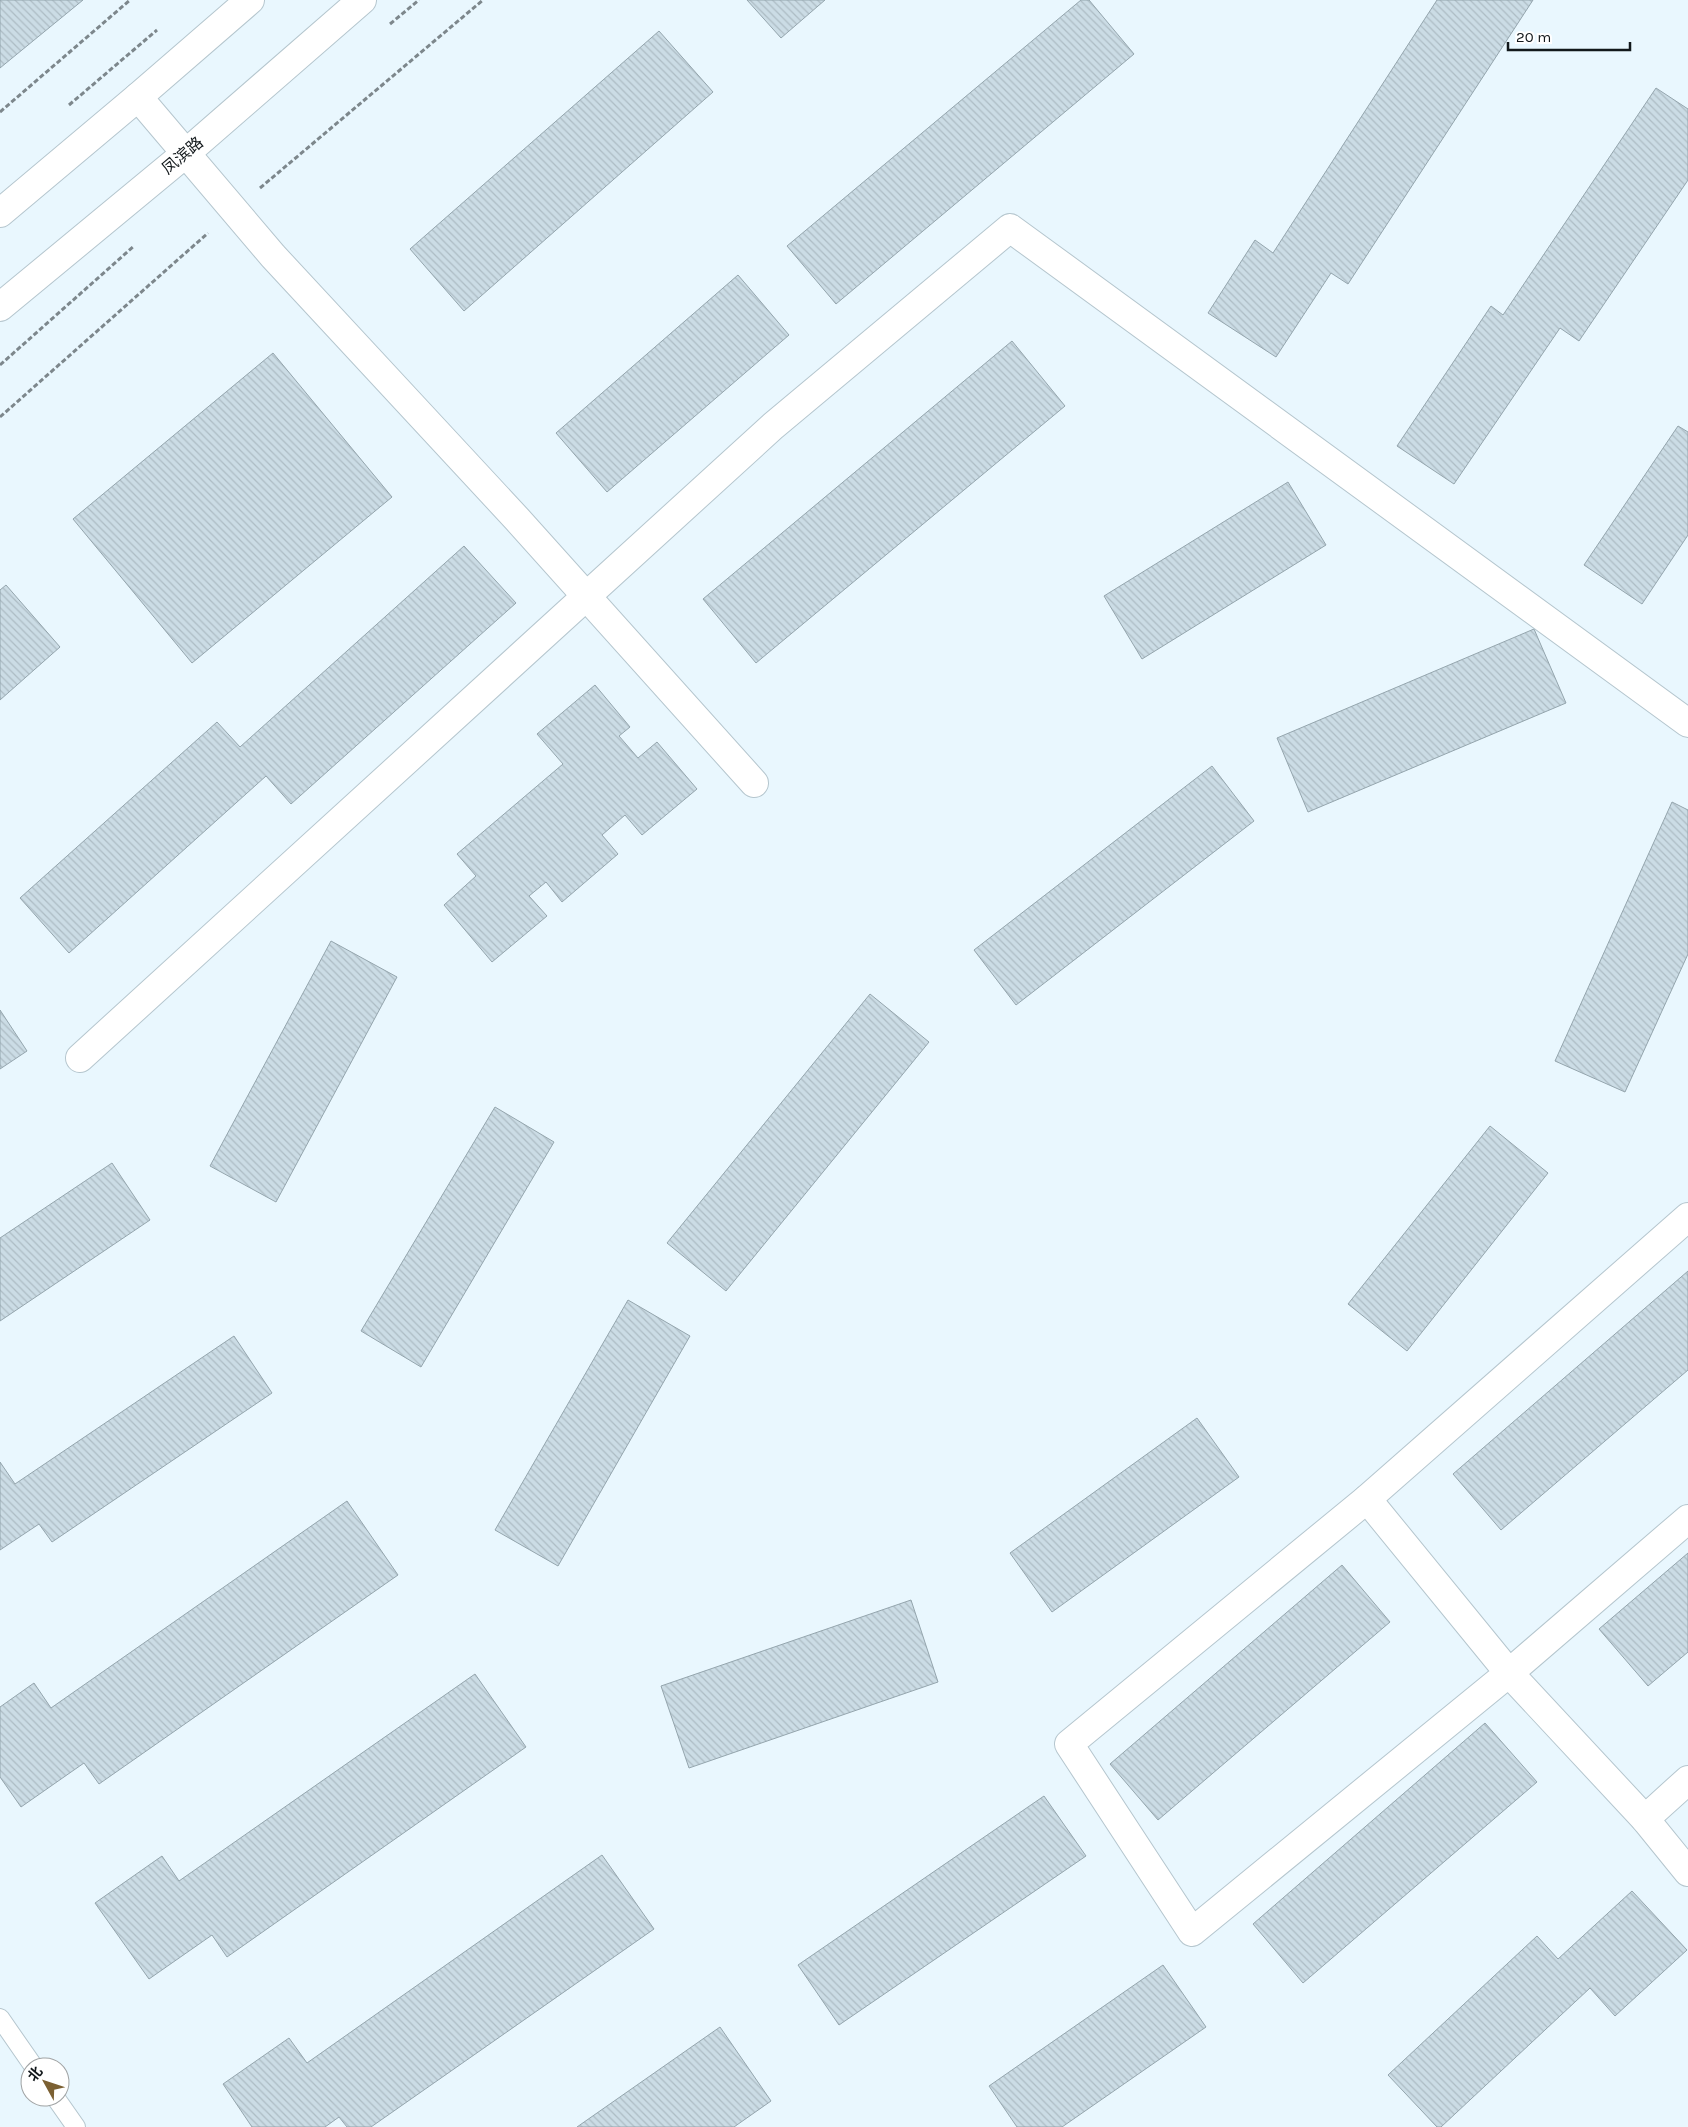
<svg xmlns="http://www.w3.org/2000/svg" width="1688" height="2127" font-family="Karla,'Noto Sans SC',sans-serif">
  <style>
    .building { fill: url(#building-back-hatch); stroke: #94a5ad }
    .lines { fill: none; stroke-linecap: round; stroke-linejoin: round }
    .lane-casing { stroke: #b5c6ce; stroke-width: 20 }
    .street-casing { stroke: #b5c6ce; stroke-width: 30 }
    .secondary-casing { stroke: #b5c6ce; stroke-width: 30 }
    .path { stroke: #7d878c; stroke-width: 3; stroke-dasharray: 5 2.5; stroke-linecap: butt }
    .lane { stroke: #fff; stroke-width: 18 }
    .street { stroke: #fff; stroke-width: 28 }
    .secondary { stroke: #fff; stroke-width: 28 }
    .labels { text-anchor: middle; stroke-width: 5; stroke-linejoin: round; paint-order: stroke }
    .street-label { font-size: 16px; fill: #12181b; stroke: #fff }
  </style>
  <defs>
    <pattern id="building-back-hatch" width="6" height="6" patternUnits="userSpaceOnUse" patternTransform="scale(1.25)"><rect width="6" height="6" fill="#cbdce5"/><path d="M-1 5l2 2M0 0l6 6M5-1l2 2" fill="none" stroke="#adbcc4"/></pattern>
  </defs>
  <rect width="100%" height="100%" fill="#e9f7fe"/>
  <!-- building -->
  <g class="building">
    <polygon points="0,0 83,0 0,68"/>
    <polygon points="747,0 825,0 781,38"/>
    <polygon points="1081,0 1089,0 1134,54 836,304 787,246"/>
    <polygon points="1437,0 1533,0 1348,284 1331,273 1276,357 1208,313 1255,240 1273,253"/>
    <polygon points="659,31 713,92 464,311 410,249"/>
    <polygon points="1656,88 1688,109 1688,180 1579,341 1560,328 1454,484 1397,446 1491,306 1503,315"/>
    <polygon points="738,275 789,335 607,492 556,433"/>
    <polygon points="1012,341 1065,406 756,663 703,599"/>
    <polygon points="273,353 392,497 192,663 73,519"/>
    <polygon points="1678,426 1688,432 1688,535 1642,604 1584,565"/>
    <polygon points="1288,482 1326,545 1142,659 1104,596"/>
    <polygon points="464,546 516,603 291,804 266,776 69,953 20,898 217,722 240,747"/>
    <polygon points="6,585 60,647 0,700 0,590"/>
    <polygon points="1534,629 1566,703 1308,812 1277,738"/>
    <polygon points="595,685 630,727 619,736 638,758 657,742 697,789 642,835 625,815 602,835 618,854 562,902 546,882 529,896 547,916 492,962 444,905 476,876 457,854 563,764 537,734"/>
    <polygon points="1212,766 1254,821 1016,1005 974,950"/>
    <polygon points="1672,802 1688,810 1688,954 1625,1092 1555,1061"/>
    <polygon points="331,941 397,977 276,1202 210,1166"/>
    <polygon points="870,994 929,1042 726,1291 667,1243"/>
    <polygon points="0,1010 27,1051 0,1069"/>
    <polygon points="495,1107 554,1142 421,1367 361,1331"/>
    <polygon points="1490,1126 1548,1173 1407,1351 1348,1304"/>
    <polygon points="112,1163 150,1220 0,1321 0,1238"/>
    <polygon points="1688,1271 1688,1370 1501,1530 1453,1474"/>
    <polygon points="628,1300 690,1336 558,1566 495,1530"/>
    <polygon points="234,1336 272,1393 52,1542 39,1524 0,1550 0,1462 15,1484"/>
    <polygon points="1197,1418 1239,1477 1052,1612 1010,1553"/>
    <polygon points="347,1501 398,1575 99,1784 84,1763 21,1807 0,1777 0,1707 34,1683 51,1708"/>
    <polygon points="1688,1553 1688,1652 1648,1686 1599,1629"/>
    <polygon points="1342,1565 1390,1622 1158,1820 1110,1764"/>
    <polygon points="911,1600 938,1682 689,1768 661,1686"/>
    <polygon points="475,1674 526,1747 227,1957 212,1935 149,1979 95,1903 162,1856 179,1881"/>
    <polygon points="1485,1723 1537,1782 1303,1983 1253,1924"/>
    <polygon points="1044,1796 1086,1856 839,2025 798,1965"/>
    <polygon points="602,1855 654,1929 371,2127 347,2127 339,2117 325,2127 252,2127 223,2084 289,2038 307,2063"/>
    <polygon points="1632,1891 1687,1950 1615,2016 1590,1988 1441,2127 1437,2127 1388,2075 1537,1936 1558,1959"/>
    <polygon points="1163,1965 1206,2027 1062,2127 1017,2127 989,2086"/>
    <polygon points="720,2027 771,2101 734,2127 577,2127"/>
  </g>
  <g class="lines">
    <defs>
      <g id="lane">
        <polyline points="0,2018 34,2067"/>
        <polyline points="55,2097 76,2127"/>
      </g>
      <g id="street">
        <polyline points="138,97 273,256 517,519 754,783"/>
        <polyline points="80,1058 773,426 1010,228 1688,723"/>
        <polyline points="1367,1499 1688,1217"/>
        <polyline points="1688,1519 1509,1673 1192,1932 1069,1744 1367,1499 1509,1673 1645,1819 1688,1872"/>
        <polyline points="1645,1819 1688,1780"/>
      </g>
      <g id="secondary">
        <polyline points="0,213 138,97 250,0"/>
        <polyline points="0,307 185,154 362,0"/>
      </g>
    </defs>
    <!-- lane casing -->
    <use href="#lane" class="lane-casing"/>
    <!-- street casing -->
    <use href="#street" class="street-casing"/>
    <!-- secondary casing -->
    <use href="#secondary" class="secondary-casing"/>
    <!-- path -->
    <g class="path">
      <polyline points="390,24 419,0"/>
      <polyline points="69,105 157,30"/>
      <polyline points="0,112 130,0"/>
      <polyline points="260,188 483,0"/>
      <polyline points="0,365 134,246"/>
      <polyline points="0,417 208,233"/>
    </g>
    <!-- lane -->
    <use href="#lane" class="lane"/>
    <!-- street -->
    <use href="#street" class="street"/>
    <!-- secondary -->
    <use href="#secondary" class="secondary"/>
  </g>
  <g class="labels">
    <!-- street labels -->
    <g class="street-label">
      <text transform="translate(182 155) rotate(-40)" y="6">凤滨路</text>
    </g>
  </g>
  <!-- north arrow -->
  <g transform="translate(45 2082) rotate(310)"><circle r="24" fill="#ffffff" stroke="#a0a3a4"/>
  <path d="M0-4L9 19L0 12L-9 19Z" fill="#7b6032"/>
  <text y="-8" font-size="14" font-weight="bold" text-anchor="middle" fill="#12181b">北</text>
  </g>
  <!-- scale -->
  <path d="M1508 42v8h122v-8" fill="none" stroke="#12181b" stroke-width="2.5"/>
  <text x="1516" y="42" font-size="15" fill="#12181b" stroke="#ffffff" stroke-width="4" paint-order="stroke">20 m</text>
</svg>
